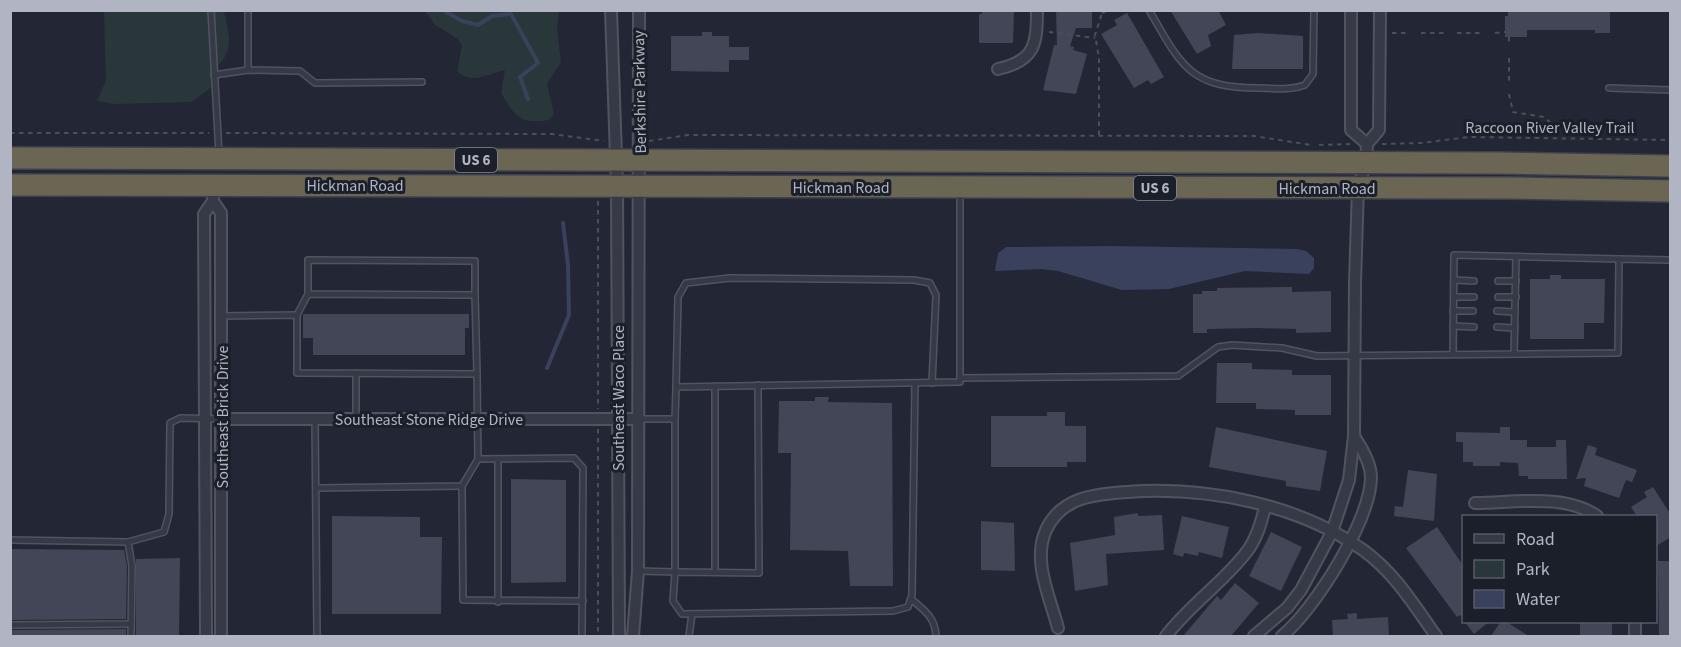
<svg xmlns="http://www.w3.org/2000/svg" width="1681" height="647" font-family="'Source Sans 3',sans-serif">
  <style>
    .green { fill: #29363a }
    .water { fill: #3a415c }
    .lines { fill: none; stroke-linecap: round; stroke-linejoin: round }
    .stream { stroke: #3a415c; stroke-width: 4 }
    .building { fill: #424656 }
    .lane-casing { stroke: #515460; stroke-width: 8 }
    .street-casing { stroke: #515460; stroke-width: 14 }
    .highway-casing { stroke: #3e414d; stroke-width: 24 }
    .path { stroke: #465257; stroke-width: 2; stroke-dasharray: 4.5 4.5; stroke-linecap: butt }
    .lane { stroke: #363946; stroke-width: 5 }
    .street { stroke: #363946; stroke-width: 10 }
    .highway { stroke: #6b6654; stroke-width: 21 }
    .labels { text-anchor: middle; stroke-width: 6; stroke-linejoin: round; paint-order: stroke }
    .shield { fill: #1b1f2a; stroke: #848794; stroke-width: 1.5 }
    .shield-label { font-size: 15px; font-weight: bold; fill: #b1b4c2 }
    .street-label { font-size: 16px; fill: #b1b4c2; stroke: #1b1f2a }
  </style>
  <rect width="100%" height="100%" fill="#232735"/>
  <!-- green -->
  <g class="green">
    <path d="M104 11H224C229 37 236 51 213 70L212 87 191 102 114 104 97 101 106 80Z"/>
    <path d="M425 11H559L557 28 561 62 547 84 554 114 549 120C520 125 515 116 501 93L505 70C488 74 471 85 457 71L462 46 458 39 435 25Z"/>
  </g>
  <!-- water -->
  <polygon class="water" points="1109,246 1297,249 1306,251 1314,258 1314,268 1309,274 1245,271 1169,289 1122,290 1058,271 1042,269 995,271 998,253 1006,247"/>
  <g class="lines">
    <!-- stream -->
    <g class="stream">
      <polyline points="443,10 462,21 478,25 492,16 511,14 538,63 520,77 528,99"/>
      <polyline points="547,368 569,315 568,265 563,223"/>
    </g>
  </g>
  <!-- building -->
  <g class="building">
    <polygon points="982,10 1014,10 1013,43 979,43 979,14 982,14"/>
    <polygon points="1056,10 1092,10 1092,28 1076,28 1070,46 1074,47 1073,50 1087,54 1076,94 1043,90 1054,45 1057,45"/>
    <polygon points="1170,10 1218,10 1226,25 1208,35 1211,46 1197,54"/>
    <polygon points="1508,10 1610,10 1610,33 1595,33 1595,30 1527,30 1527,37 1505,37 1505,16 1508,16"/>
    <polygon points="1127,13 1164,77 1151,84 1148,80 1134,88 1101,34 1117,25 1114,20"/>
    <polygon points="702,32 712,32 712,36 729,36 729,47 749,47 749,60 729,60 729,72 671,71 671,36 702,36"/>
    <polygon points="1258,33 1303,36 1303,69 1232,69 1234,35"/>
    <polygon points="1550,275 1561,275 1561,279 1605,279 1604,323 1584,323 1584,339 1530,339 1530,279 1550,279"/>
    <polygon points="1292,287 1292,292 1331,291 1331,332 1296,333 1296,329 1257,328 1207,329 1207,333 1193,333 1193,294 1202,294 1202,291 1217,291 1217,288"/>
    <polygon points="303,314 469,314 469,328 465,328 465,355 313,355 313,338 303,338"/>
    <polygon points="1217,363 1252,363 1252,369 1292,370 1292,375 1331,375 1331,415 1295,415 1295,410 1256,409 1256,403 1216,403"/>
    <polygon points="815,397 829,397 828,402 892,403 893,586 850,586 848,551 790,550 791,453 778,453 779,401 815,401"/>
    <polygon points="1047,412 1065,412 1065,426 1086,426 1086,462 1067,462 1067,467 991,467 991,416 1047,416"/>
    <polygon points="1216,427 1327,451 1320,491 1286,486 1286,481 1209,467"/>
    <polygon points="1500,427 1510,427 1510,440 1527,440 1527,447 1556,447 1556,440 1566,440 1567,479 1528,479 1528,476 1519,476 1518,463 1500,462 1500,466 1473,466 1473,462 1463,462 1463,442 1456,442 1456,432 1500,433"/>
    <polygon points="1588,445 1597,448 1595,455 1637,470 1632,482 1626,480 1619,498 1584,486 1586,478 1576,479"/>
    <polygon points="1408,470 1437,474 1434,521 1394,516 1395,506 1403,507"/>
    <polygon points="511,479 566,480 566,582 511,583"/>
    <polygon points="1653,487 1671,515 1671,537 1656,546 1656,516 1637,516 1631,507 1647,497 1644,492"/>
    <polygon points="1138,513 1138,516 1162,515 1164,550 1106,554 1108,585 1075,591 1070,543 1115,535 1114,517"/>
    <polygon points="332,516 420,517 420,537 442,537 441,614 332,614"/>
    <polygon points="1182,516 1229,527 1222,558 1199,552 1198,556 1184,553 1183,557 1173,554"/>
    <polygon points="981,521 1014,523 1015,571 981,570"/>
    <polygon points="1437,527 1464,567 1464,620 1460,615 1457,617 1406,548"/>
    <polygon points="1271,532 1302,547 1281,591 1249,576"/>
    <polygon points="10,549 124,550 127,566 126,619 10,620"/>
    <polygon points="180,558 179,636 136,636 136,559"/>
    <polygon points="1658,561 1671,561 1671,636 1659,636"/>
    <polygon points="1235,583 1259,603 1231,636 1183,636 1217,596 1221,600"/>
    <polygon points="1357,613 1357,619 1388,617 1389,636 1333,636 1332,620 1348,619 1347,614"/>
    <polygon points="1464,621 1490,621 1474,634"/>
    <polygon points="1501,621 1505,621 1529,636 1491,636"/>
    <rect x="1580" y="621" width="32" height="15"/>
    <polygon points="126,629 126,636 10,636 10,630"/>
  </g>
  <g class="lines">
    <defs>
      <g id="lane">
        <polyline points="211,10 219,154"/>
        <polyline points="248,10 248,70"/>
        <path d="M1149 10C1181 65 1189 88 1258 88 1274 88 1290 91 1305 85L1313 74 1314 10"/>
        <polyline points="214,75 248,70 300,71 315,83 422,82"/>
        <polyline points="1609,88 1670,90"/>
        <polyline points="1454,280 1474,281"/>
        <polyline points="1498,281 1516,281"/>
        <polyline points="475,295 477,374"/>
        <polyline points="1454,297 1474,297"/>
        <polyline points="1498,297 1516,297"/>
        <polyline points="1453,311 1473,311"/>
        <polyline points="1497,311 1515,312"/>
        <polyline points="297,315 308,294 475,295 475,261 308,260 308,294"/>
        <polyline points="223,316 297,315 297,373 477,374 478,459 574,458 583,468 582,636"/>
        <polyline points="1453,326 1474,327"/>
        <polyline points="1497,327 1515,328"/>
        <polyline points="1453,354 1454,255 1619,259"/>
        <polyline points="1514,354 1516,257"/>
        <polyline points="960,378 1178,376 1218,347 1232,345 1282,348 1317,356 1618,353 1619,259 1670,260"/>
        <polyline points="758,385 759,573 675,572 673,601 682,614 893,611 908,607 912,595 915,383"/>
        <polyline points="715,386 715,572"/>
        <polyline points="676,387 678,297 686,283 730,278 914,280 930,283 936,295 932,383"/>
        <polyline points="315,419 317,636"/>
        <polyline points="356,419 356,373"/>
        <polyline points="675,419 676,387 960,382 960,190"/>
        <polyline points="498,459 498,602"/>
        <polyline points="462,486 463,600 583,601"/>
        <polyline points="316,488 462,486 478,459"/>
        <polyline points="10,540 128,542"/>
        <polyline points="638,571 675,572 675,419 639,419"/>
        <path d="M911 599C925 611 935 617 936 636"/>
        <polyline points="10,625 131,624"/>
        <polyline points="131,636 132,566 128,542 164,532 169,514 170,423 180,418 221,419"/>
        <polyline points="689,636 692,614"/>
      </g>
      <g id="street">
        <polyline points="611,10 617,186 619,636"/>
        <polyline points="1351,10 1351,130 1367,144"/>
        <path d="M998 69C1035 61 1037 44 1037 10"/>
        <polyline points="213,201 221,213 221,636"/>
        <polyline points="221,419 637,419"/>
        <path d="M1475 503C1513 503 1565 493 1597 516"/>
        <polyline points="1635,622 1635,636"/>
        <path d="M1058 628C1050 597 1032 561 1046 530 1061 497 1095 494 1127 492 1206 486 1298 504 1363 550 1395 573 1414 605 1436 636"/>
        <polyline points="206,636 204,214 213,201 213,185"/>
        <polyline points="633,636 638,571 639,10"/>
        <path d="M1166 636C1190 605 1221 584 1245 554 1256 541 1261 524 1265 507"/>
        <polyline points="1254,636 1287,608 1301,590 1332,532 1349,480 1354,436 1355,282 1358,188 1366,162 1367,144 1379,130 1380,10"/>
        <path d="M1282 636C1315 609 1370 521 1371 478 1371 463 1362 449 1354 436"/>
      </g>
      <g id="highway">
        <polyline points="10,158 1500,163 1670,166"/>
        <polyline points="10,185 1509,188 1670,191"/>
      </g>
    </defs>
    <!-- lane casing -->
    <use href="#lane" class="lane-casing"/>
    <!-- street casing -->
    <use href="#street" class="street-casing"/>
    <!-- highway casing -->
    <use href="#highway" class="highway-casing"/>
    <!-- path -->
    <g class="path">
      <polyline points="1102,13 1110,10"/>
      <polyline points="1049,32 1095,38"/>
      <polyline points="1392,33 1409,33"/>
      <polyline points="1421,33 1444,33"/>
      <polyline points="1457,33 1480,33"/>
      <polyline points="1495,33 1505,32"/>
      <polyline points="1509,37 1509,43"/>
      <polyline points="1509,58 1509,81"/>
      <polyline points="1509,94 1513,112 1544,117 1553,125 1590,127 1595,130 1596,138"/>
      <polyline points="10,133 209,133"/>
      <polyline points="226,133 552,134 604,141"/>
      <polyline points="1099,135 1099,58 1095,35 1103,10"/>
      <polyline points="649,141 688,135 1254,136 1311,145"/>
      <polyline points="1382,144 1421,143 1469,137 1670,140"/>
      <polyline points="1319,145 1350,144"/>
      <polyline points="598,201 598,409"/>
      <polyline points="598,429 598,636"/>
    </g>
    <!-- lane -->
    <use href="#lane" class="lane"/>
    <!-- street -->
    <use href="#street" class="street"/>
    <!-- highway -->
    <use href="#highway" class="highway"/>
  </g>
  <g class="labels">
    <!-- shield labels -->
    <g class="shield">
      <rect x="455" y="148" width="42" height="24" rx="4.5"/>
      <rect x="1134" y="176" width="42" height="24" rx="4.5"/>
    </g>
    <g class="shield-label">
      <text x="476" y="165">US 6</text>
      <text x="1155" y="193">US 6</text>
    </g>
    <!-- street labels -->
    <g class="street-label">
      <text transform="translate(639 92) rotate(-91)" y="6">Berkshire Parkway</text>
      <text x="1550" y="133">Raccoon River Valley Trail</text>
      <text x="355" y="191">Hickman Road</text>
      <text x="841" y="193">Hickman Road</text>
      <text x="1327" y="194">Hickman Road</text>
      <text transform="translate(618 398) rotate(-90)" y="6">Southeast Waco Place</text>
      <text transform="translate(222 417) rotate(-90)" y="6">Southeast Brick Drive</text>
      <text x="429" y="425">Southeast Stone Ridge Drive</text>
    </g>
  </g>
  <!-- border -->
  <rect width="1681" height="647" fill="none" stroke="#b1b4c2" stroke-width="24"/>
  <!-- legend -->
  <rect x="1462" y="515" width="195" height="108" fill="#1b1f2a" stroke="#575b67" stroke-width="1.5"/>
  <rect x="1474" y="534" width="30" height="9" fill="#363946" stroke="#575b67" stroke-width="1.5"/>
  <text x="1516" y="545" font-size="18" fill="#b1b4c2">Road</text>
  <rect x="1474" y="560" width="30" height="18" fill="#29363a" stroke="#575b67" stroke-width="1.5"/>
  <text x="1516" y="575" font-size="18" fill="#b1b4c2">Park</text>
  <rect x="1474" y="590" width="30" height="18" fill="#3a415c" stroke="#575b67" stroke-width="1.5"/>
  <text x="1516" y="605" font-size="18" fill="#b1b4c2">Water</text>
</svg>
